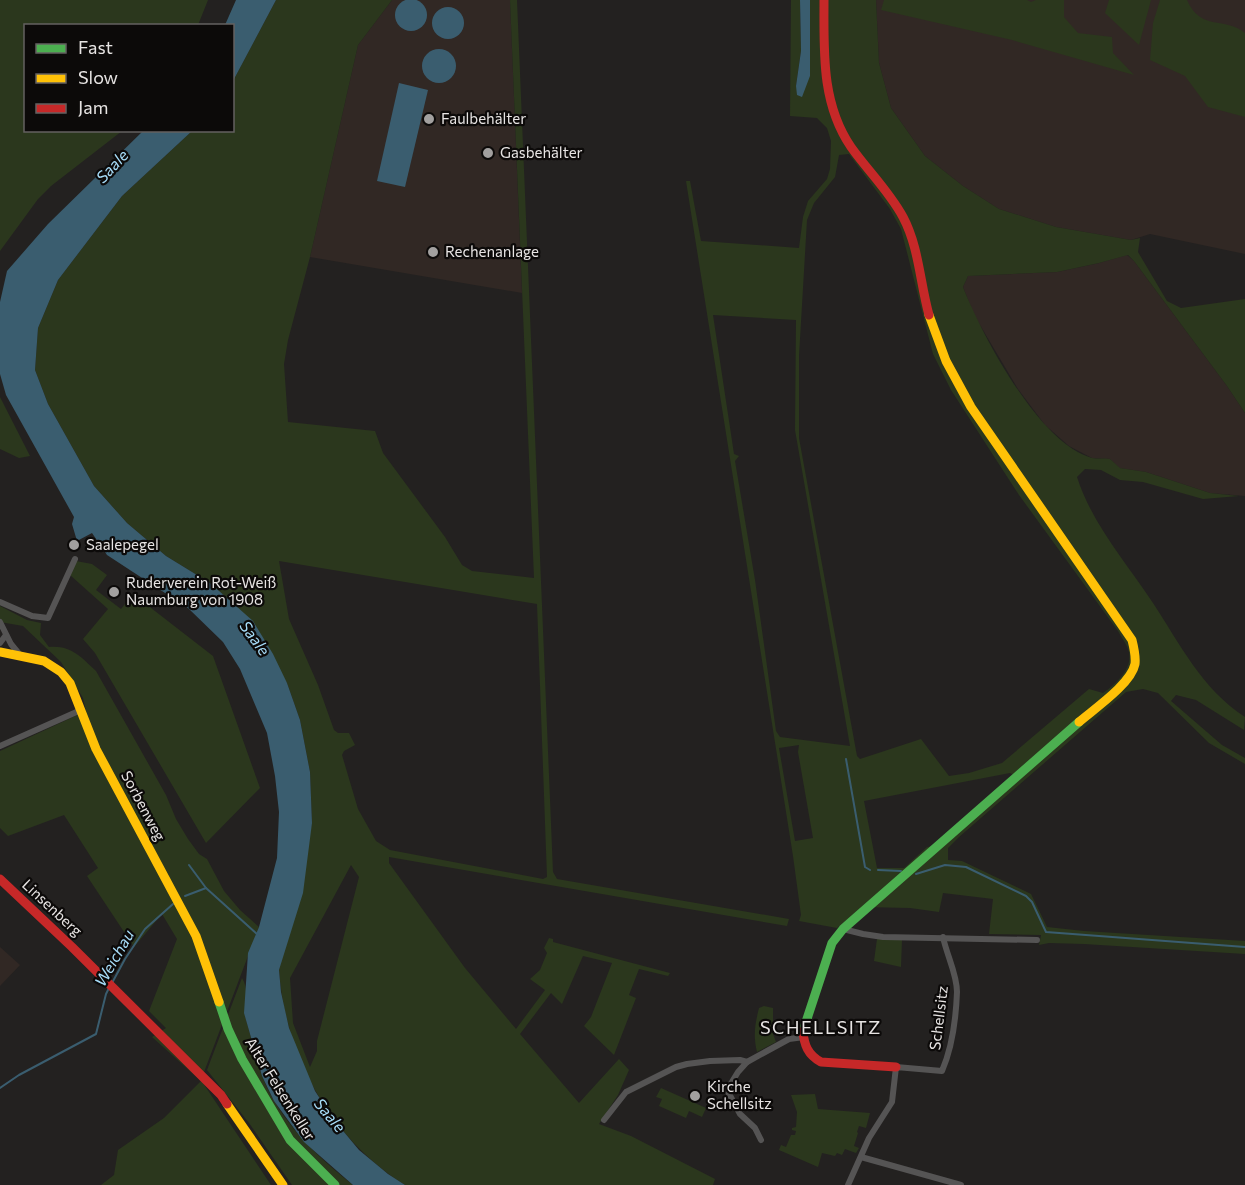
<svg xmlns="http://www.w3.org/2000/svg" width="1245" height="1185" font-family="Commissioner,sans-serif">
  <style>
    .built { fill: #312824 }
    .green { fill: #2b371d; fill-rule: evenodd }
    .water { fill: #3a5d6f }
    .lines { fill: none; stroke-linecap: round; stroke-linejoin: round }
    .stream { stroke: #3a5d6f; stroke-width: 2 }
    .street { stroke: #555454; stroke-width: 6 }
    .fast { stroke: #4caf50; stroke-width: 9 }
    .slow { stroke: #ffc107; stroke-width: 9 }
    .jam { stroke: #c62828; stroke-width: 9 }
    .poi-dot { fill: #a2a09f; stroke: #0c0a09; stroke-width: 2 }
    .labels { text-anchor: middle; stroke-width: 4.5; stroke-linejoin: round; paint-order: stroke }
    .poi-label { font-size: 15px; fill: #e7e4e3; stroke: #0c0a09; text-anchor: start }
    .street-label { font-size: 15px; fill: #e7e4e3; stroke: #0c0a09 }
    .water-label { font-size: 16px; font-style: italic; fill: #a7ddf9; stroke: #0c0a09 }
    .quarter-label { font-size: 18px; letter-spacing: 1.5px; fill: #e7e4e3; stroke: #0c0a09 }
  </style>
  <rect width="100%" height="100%" fill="#232120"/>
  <!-- built -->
  <g class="built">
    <polygon points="392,0 510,0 522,293 310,257 358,45"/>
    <polygon points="876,0 1245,0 1245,254 1150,234 1131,240 1056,227 999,209 963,186 925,156 891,108 879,63"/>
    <polygon points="1127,255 1134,261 1227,386 1245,413 1245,496 1210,493 1146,472 1119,468 1110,459 1092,458 1069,446 1045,425 1018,389 974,315 963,287 968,276 1057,272 1099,263"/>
    <polygon points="0,947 20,965 0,986"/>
  </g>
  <!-- green -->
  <g class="green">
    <polygon points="0,0 208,0 198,25 26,26 26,130 122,131 51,186 38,199 0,251"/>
    <path d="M276 0H392L358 45 310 257 288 340 284 364 288 422 375 431 383 453 445 537 462 565 472 571 534 578 510 0H517L553 872 557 879 789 919 787 926 389 857V863L465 968 516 1029 545 990 530 979 540 970 547 953 544 948 549 938 553 939V942L670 973 668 976 639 969 629 995 636 998 614 1055 584 1026 591 1017 612 963 583 956 562 1004 551 993 520 1034 579 1103 619 1059 629 1070 618 1095 599 1124 631 1136 715 1179 713 1185H405C331 1139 285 1056 279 970L312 823 310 772 300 720 287 683 210 583 166 556 127 523 94 486 48 404 35 370 38 328 58 280 122 196 192 131 232 130 233 81ZM279 561 537 604 547 877 543 879 390 850 376 841 358 809 342 755 344 751 355 745 349 733H338L334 730 318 685 289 619ZM351 865 359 877 317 1041V1051L310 1067 293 1023 290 978Z"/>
    <path d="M791 0H800L801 51 796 86 810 76V0H876L879 63 891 108 925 156 963 186 999 209 1056 227 1131 240 1140 238 1138 252 1167 301 1181 308 1245 299V413L1227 386 1134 261 1128 255 1099 263 1057 272 968 276 963 287C982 335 1039 444 1092 458 1097 459 1105 458 1110 459L1120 468 1146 472 1210 493 1239 496 1203 499 1143 482 1120 480 1101 470 1085 469 1077 477C1092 524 1126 562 1153 603 1180 644 1202 689 1245 717L1244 730 1196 700 1176 695 1171 701 1222 745 1245 758V764L1209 743 1158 693 1143 689 1126 692 959 837 948 848V860L962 861 1031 894 1047 927 1084 931 1245 941V954L1084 944 1049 943 1039 945 1041 935 989 934 993 899 943 893 939 912 910 908 863 907 837 928 799 921 801 915 793 856 686 181H690L701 241 799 248 803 217 808 201 827 179 830 169 831 141 827 128 817 118 790 116ZM849 154 890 209 901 229 933 354 951 390 1019 495 1118 631C1121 637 1126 643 1128 649 1135 667 1116 684 1103 693L1089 689 1002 763 969 773 949 776 921 739 860 759 857 756 799 438V356L807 220 814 203 835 177 839 155ZM713 315 796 320 795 430 850 746 780 737 776 731 755 580 735 461 739 456 734 454ZM799 745 798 752 813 838 795 841 779 748ZM1010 773 1014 775 932 846 927 847 904 868H877L864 801Z"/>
    <polygon points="884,0 1027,0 1031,2 1036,0 1064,0 1064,17 1078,33 1112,37 1113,53 1134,75 1012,40 881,10"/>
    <polygon points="1109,0 1151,0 1139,45 1105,13"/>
    <path d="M1160 0H1187C1201 32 1225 16 1245 33V117L1208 107 1185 76 1150 60 1153 23Z"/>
    <polygon points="0,397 30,456 19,458 0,449"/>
    <polygon points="76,561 92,564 107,575 96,590 121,609 133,594 213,656 260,788 206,843 95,653 83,639 108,609 70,575"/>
    <path d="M0 606 27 620 41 623 40 635 49 647C71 645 81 657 96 671L166 795 176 819 188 839 199 854 207 859 224 891 240 910 259 927 201 1080 271 1185H101L114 1175 118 1150 164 1118 201 1081 152 1037 166 1028 149 1011 177 939 162 914 134 947 87 876 98 868 64 815 8 836 0 828V751L86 711 83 698 61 662 23 626 0 622Z"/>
    <polygon points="877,939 902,939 901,967 874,961"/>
    <path d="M242 978C251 992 242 1008 247 1023 252 1040 256 1059 262 1076 280 1121 316 1156 353 1185H292L249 1123 207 1070Z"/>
    <path d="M764 1006 773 1008V1034L776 1042 757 1052C753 1036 755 1024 759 1008Z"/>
    <polygon points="661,1088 706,1108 702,1117 689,1111 686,1118 659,1106 662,1099 656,1097"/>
    <polygon points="815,1094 818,1109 870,1113 866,1128 859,1126 857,1132 858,1133 854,1146 859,1148 856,1153 845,1149 842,1155 837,1153 835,1156 822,1153 818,1167 779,1150 781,1145 786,1147 791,1135 795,1135 796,1131 792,1130 792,1128 796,1127 797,1112 791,1095"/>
  </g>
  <!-- water -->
  <g class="water">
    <circle cx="411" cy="15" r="16"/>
    <polygon points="236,0 276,0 233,81 232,26 225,25"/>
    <polygon points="800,0 810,0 810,76 802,97 797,95 796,86 801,51"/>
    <circle cx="448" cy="23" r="16"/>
    <circle cx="439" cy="66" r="17"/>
    <polygon points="399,83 428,90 405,187 377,181"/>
    <polygon points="143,131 192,131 122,196 58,280 38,328 35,370 48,404 94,486 127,523 166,556 210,583 253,621 273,654 287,683 300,720 310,772 312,823 303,893 279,970 281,992 289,1028 315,1091 334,1120 359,1150 388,1174 405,1185 353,1185 304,1142 274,1101 262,1076 244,1013 248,953 259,927 277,858 279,812 275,776 267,733 240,669 223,642 188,608 107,555 92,533 77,541 72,524 74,517 6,395 0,374 0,302 7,271 48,224"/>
  </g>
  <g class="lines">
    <!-- stream -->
    <g class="stream">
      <polyline points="846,759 865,867 870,870"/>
      <polyline points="189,865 206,888 258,935"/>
      <polyline points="878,870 901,871"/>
      <polyline points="916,874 945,865 966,867 1026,896 1032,902 1046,932 1245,947"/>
      <polyline points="185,896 206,888"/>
      <polyline points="112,983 125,959 145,929 173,904"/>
      <polyline points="0,1088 19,1075 96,1034 106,994 109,988"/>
    </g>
    <!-- street -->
    <g class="street">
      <polyline points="0,602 32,616 48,618 75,559"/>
      <polyline points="0,622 11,644 20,655"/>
      <polyline points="0,643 6,635"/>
      <polyline points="0,746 81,710"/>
      <polyline points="843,929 863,934 883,937 1037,940"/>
      <polyline points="747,1062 738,1072 727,1090 740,1114 755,1128 761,1140"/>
      <polyline points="604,1120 626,1092 676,1067 687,1064 710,1061 740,1060 747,1062 789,1039 804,1037"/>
      <polyline points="861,1157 961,1185"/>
      <path d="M848 1185 869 1138 892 1102 896 1067 942 1071C952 1048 956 1018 957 992 957 974 947 956 943 937"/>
    </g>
    <!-- fast -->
    <g class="fast">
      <polyline points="219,1002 228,1029 242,1059 290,1140 335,1185"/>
      <polyline points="803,1031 832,943 843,929 1079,722"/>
    </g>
    <!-- slow -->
    <g class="slow">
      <path d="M929 315 946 361 971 407 1132 640C1134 648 1136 656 1135 664 1131 684 1094 709 1079 722"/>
      <polyline points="0,652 44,661 61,672 70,683 96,749 196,936 219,1002"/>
      <polyline points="227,1104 283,1185"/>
    </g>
    <!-- jam -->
    <g class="jam">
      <path d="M824 0C824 51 821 103 851 147 868 171 889 191 903 217 919 247 920 283 929 315"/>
      <polyline points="0,879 72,947 221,1095 227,1104"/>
      <path d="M803 1031C804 1045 808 1055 821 1062L896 1067"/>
    </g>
  </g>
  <!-- markers -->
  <g class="poi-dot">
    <circle cx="429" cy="119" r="6"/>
    <circle cx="488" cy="153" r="6"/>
    <circle cx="433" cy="252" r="6"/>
    <circle cx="74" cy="545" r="6"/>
    <circle cx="114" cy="592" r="6"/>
    <circle cx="695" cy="1096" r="6"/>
  </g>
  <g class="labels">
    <!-- poi labels -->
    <g class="poi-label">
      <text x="441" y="124">Faulbehälter</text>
      <text x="500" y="158">Gasbehälter</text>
      <text x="445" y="257">Rechenanlage</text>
      <text x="86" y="550">Saalepegel</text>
      <text x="126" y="588">Ruderverein Rot-Weiß<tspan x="126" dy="17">Naumburg von 1908</tspan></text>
      <text x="707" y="1092">Kirche<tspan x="707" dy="17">Schellsitz</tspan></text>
    </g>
    <!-- street labels -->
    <g class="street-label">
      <text transform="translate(143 806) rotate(62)" y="5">Sorbenweg</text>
      <text transform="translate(52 908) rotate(43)" y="5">Linsenberg</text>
      <text transform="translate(939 1018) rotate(-83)" y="5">Schellsitz</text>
      <text transform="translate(280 1089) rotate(58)" y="5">Alter Felsenkeller</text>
    </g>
    <!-- water labels -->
    <g class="water-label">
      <text transform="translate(112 166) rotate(-47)" y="6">Saale</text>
      <text transform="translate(255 638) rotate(54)" y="6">Saale</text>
      <text transform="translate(114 958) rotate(-60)" y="6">Weichau</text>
      <text transform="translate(330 1115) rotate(50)" y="6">Saale</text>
    </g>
    <!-- quarter labels -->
    <g class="quarter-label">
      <text x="821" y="1034">SCHELLSITZ</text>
    </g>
  </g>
  <!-- legend -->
  <rect x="24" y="24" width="210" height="108" fill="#0c0a09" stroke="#646160" stroke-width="1.5"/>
  <rect x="36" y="44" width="30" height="9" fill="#4caf50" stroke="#646160" stroke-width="1.5"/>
  <text x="78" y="54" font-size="18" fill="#e7e4e3">Fast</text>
  <rect x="36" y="74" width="30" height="9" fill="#ffc107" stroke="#646160" stroke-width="1.5"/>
  <text x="78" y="84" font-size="18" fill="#e7e4e3">Slow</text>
  <rect x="36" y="104" width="30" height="9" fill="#c62828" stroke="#646160" stroke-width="1.5"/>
  <text x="78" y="114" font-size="18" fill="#e7e4e3">Jam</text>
</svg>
